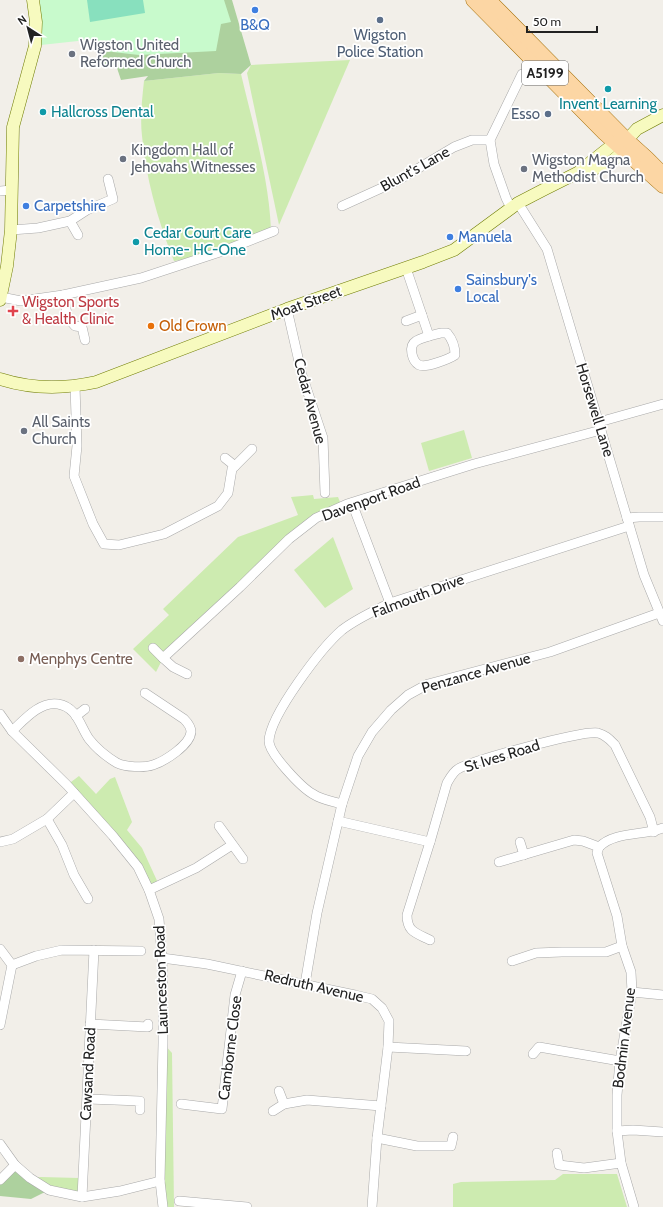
<svg xmlns="http://www.w3.org/2000/svg" width="663" height="1207" viewBox="0 0 663 1207" font-family="Cabin,sans-serif">
	<rect width="100%" height="100%" fill="#f2efe9"/>
	<g fill="#cdebb0">
		<path d="M 350,60 L 279,225 L 247,73 L 251,65 Z"/>
		<path d="M 219,73 L 241,74 C 253,125 269,178 271,230 L 188,259 L 174,261 C 158,221 146,179 142,136 C 140,119 142,99 144,81 Z"/>
		<path d="M 464,430 L 472,458 L 429,471 L 421,443 Z"/>
		<path d="M 313,495 L 314,499 L 338,497 L 342,507 L 316,518 L 163,658 L 156,672 L 133,649 L 169,615 L 163,609 L 238,537 L 298,515 L 291,497 Z"/>
		<path d="M 333,537 L 353,589 L 325,608 L 294,570 Z"/>
		<path d="M 79,776 L 96,794 L 110,779 L 115,777 L 132,822 L 127,830 L 142,848 L 159,885 L 149,890 L 138,867 L 67,785 Z"/>
		<path d="M 163,1043 L 172,1053 L 174,1207 L 163,1207 Z"/>
		<path d="M 563,1174 L 617,1174 L 627,1207 L 453,1207 L 453,1184 L 461,1182 L 555,1180 Z"/>
		<path d="M 41,1177 L 79,1178 L 82,1197 L 49,1190 L 30,1178 Z"/>
	</g>
	<g fill="#add19e">
		<path d="M 208,0 L 232,0 L 251,65 L 241,74 L 219,73 L 144,81 L 148,76 L 121,80 L 116,65 L 104,64 L 101,48 L 147,44 Z"/>
		<path d="M 15,1165 L 49,1190 L 31,1199 L 0,1196 L 0,1180 Z"/>
	</g>
	<path fill="#c8facc" d="M 40,0 L 224,0 L 231,22 L 221,24 L 216,51 L 139,55 L 104,51 L 101,45 L 95,40 L 87,40 L 41,45 Z"/>
	<path fill="#88e0be" d="M 87,0 L 143,0 L 145,13 L 90,22 Z"/>
	<g fill="none" stroke-linecap="round" stroke-linejoin="round">
		<g stroke="#a9a9a9" stroke-width="10">
			<g id="street">
				<path d="M 0,191 L 12,190"/>
				<path d="M 518,203 L 547,249 L 644,575 L 663,621"/>
				<path d="M 342,206 L 397,181 L 454,147 L 472,140 L 490,140"/>
				<path d="M 511,208 L 506,198 L 494,164 L 490,140 L 522,74"/>
				<path d="M 70,221 L 78,235"/>
				<path d="M 11,230 L 38,228 L 70,221 L 87,210 L 113,199 L 108,179"/>
				<path d="M 406,268 L 429,336"/>
				<path d="M 63,295 L 68,318 L 75,326 L 82,327 L 85,340"/>
				<path d="M 1,297 L 21,301 L 63,295 L 141,278 L 226,250 L 274,231"/>
				<path d="M 287,309 L 302,375 L 323,438 L 325,493"/>
				<path d="M 406,321 L 422,315"/>
				<path d="M 441,333 L 447,333 C 453,340 455,346 455,355 C 449,359 426,368 419,365 C 412,361 408,346 416,341 C 423,337 433,335 441,333 Z"/>
				<path d="M 75,386 L 77,446 L 74,476 L 93,524 L 104,544 L 119,545 L 164,534 L 218,506 L 228,493 L 232,469 L 252,449"/>
				<path d="M 599,422 L 663,404"/>
				<path d="M 225,458 L 235,466"/>
				<path d="M 352,503 L 390,603"/>
				<path d="M 627,518 L 639,517 L 663,517"/>
				<path d="M 153,648 L 163,658"/>
				<path d="M 187,674 L 173,667 L 163,658 L 240,587 L 289,539 L 316,518 L 347,504 L 474,464 L 601,430"/>
				<path d="M 0,714 L 12,731 L 67,785 L 113,836 L 138,867 L 149,890 L 159,919 L 162,958 L 163,995 L 163,1043 L 160,1181 L 163,1207"/>
				<path d="M 76,716 L 85,709"/>
				<path d="M 12,731 C 24,720 40,701 58,704 C 77,707 80,726 89,739 C 96,748 107,757 117,763 C 125,767 144,768 153,765 C 165,761 190,745 191,732 C 191,726 187,722 184,719 L 145,693"/>
				<path d="M 342,804 C 332,801 322,800 313,794 C 302,788 269,754 269,741 C 270,715 322,647 342,630 C 356,619 374,611 390,603 L 629,526"/>
				<path d="M 47,819 L 62,845 L 74,875 L 88,899"/>
				<path d="M 338,821 L 430,842"/>
				<path d="M 219,826 L 243,859"/>
				<path d="M 0,842 L 13,839 L 47,819 L 74,793"/>
				<path d="M 520,842 L 524,855"/>
				<path d="M 599,847 L 597,853 L 617,916 L 622,946 L 631,972 L 632,992 L 620,1061 L 617,1095 L 617,1131 L 621,1163 L 634,1207"/>
				<path d="M 499,862 L 574,840 L 583,841 L 599,847 C 615,831 643,836 663,828"/>
				<path d="M 149,890 L 196,868 L 232,845"/>
				<path d="M 430,940 C 416,933 407,932 407,915 L 430,842 L 447,783 C 450,778 453,772 458,769 C 474,760 583,730 598,733 C 606,735 610,740 615,745 L 650,817 L 654,832"/>
				<path d="M 0,949 L 12,965 L 0,1025"/>
				<path d="M 162,958 L 207,964 L 355,995 L 372,999 L 382,1008 L 389,1021 L 388,1047 L 377,1138 L 372,1207"/>
				<path d="M 512,961 L 536,953 L 562,952 L 606,952 L 622,946"/>
				<path d="M 12,965 L 36,956 L 62,950 L 141,951"/>
				<path d="M 305,984 L 317,913 L 342,804 L 358,756 L 372,732 L 391,710 L 408,695 L 428,684 L 550,652 L 659,613"/>
				<path d="M 632,992 L 663,995"/>
				<path d="M 90,1024 L 148,1027 L 148,1024"/>
				<path d="M 388,1047 L 466,1051"/>
				<path d="M 533,1054 L 539,1047 L 620,1061"/>
				<path d="M 279,1091 L 284,1104"/>
				<path d="M 88,1099 L 140,1101 L 140,1110"/>
				<path d="M 181,1104 L 222,1109 L 235,995 L 242,971"/>
				<path d="M 273,1111 L 284,1104 L 307,1100 L 381,1106"/>
				<path d="M 617,1131 L 633,1130 L 663,1132"/>
				<path d="M 377,1138 L 417,1146 L 451,1146 L 453,1137"/>
				<path d="M 0,1144 L 15,1165 L 30,1178 L 49,1190 L 82,1197 L 120,1191 L 160,1181"/>
				<path d="M 557,1153 L 559,1165 L 584,1168 L 621,1163"/>
				<path d="M 0,1180 L 15,1165"/>
				<path d="M 82,1197 L 94,950"/>
				<path d="M 179,1201 L 247,1207"/>
			</g>
		</g>
		<g stroke="#707d05" stroke-width="13">
			<g id="secondary">
				<path d="M 581,170 L 615,143 L 623,141"/>
				<path d="M 0,300 L 7,266 L 11,230 L 13,127 L 35,46 L 36,22 L 33,0"/>
				<path d="M 0,379 C 31,389 64,389 96,382 L 287,309 L 423,262 L 454,250 L 518,203 L 545,189 L 579,172 L 601,167 L 612,161 L 624,151 L 627,140 L 637,129 L 663,115"/>
			</g>
		</g>
		<g stroke="#a06b00" stroke-width="15">
			<g id="primary">
				<path d="M 473,0 L 604,133 L 663,186"/>
				<path d="M 489,0 L 627,140 L 647,158 L 663,174"/>
			</g>
		</g>
		<use href="#street" stroke="#fff" stroke-width="9"/>
		<use href="#secondary" stroke="#f7fabf" stroke-width="12"/>
		<use href="#primary" stroke="#fcd6a4" stroke-width="14"/>
	</g>
	<g fill="#3f7fe0" stroke="#fff" stroke-width="1.5">
		<circle cx="255" cy="10" r="4"/>
		<circle cx="26" cy="206" r="4"/>
		<circle cx="450" cy="237" r="4"/>
		<circle cx="458" cy="289" r="4"/>
	</g>
	<g fill="#5c6f8a" stroke="#fff" stroke-width="1.5">
		<circle cx="380" cy="20" r="4"/>
		<circle cx="548" cy="114" r="4"/>
	</g>
	<g fill="#6b7280" stroke="#fff" stroke-width="1.5">
		<circle cx="72" cy="54" r="4"/>
		<circle cx="123" cy="159" r="4"/>
		<circle cx="524" cy="169" r="4"/>
		<circle cx="24" cy="431" r="4"/>
	</g>
	<g fill="#0f9aa8" stroke="#fff" stroke-width="1.5">
		<circle cx="608" cy="89" r="4"/>
		<circle cx="43" cy="112" r="4"/>
		<circle cx="136" cy="242" r="4"/>
	</g>
	<path fill="#e0444e" stroke="#fff" stroke-width="1.5" d="M11 305h4v4h4v4h-4v4h-4v-4h-4v-4h4z"/>
	<circle fill="#e8710a" stroke="#fff" stroke-width="1.5" cx="151" cy="326" r="4"/>
	<circle fill="#8d6e63" stroke="#fff" stroke-width="1.5" cx="21" cy="659" r="4"/>
	<g text-anchor="middle" stroke-width="3.5" stroke-linejoin="round" paint-order="stroke">
		<rect fill="#fff" stroke="#646464" stroke-width="1" x="522" y="61" width="46" height="24" rx="3"/>
		<g font-size="14" font-weight="bold" fill="#222">
			<text x="545" y="78">A5199</text>
		</g>
		<g font-size="15" fill="#366cbe" stroke="#fff" text-anchor="start">
			<text x="255" y="30" text-anchor="middle">B&amp;Q</text>
			<text x="34" y="211">Carpetshire</text>
			<text x="458" y="242">Manuela</text>
			<text x="466" y="285">Sainsbury's<tspan x="466" dy="17">Local</tspan></text>
		</g>
		<g font-size="15" fill="#4e5e75" stroke="#fff">
			<text x="380" y="40">Wigston<tspan x="380" dy="17">Police Station</tspan></text>
			<text x="540" y="119" text-anchor="end">Esso</text>
		</g>
		<g font-size="15" fill="#5b616d" stroke="#fff" text-anchor="start">
			<text x="80" y="50">Wigston United<tspan x="80" dy="17">Reformed Church</tspan></text>
			<text x="131" y="155">Kingdom Hall of<tspan x="131" dy="17">Jehovahs Witnesses</tspan></text>
			<text x="532" y="165">Wigston Magna<tspan x="532" dy="17">Methodist Church</tspan></text>
			<text x="32" y="427">All Saints<tspan x="32" dy="17">Church</tspan></text>
		</g>
		<g font-size="15" fill="#0d838f" stroke="#fff" text-anchor="start">
			<text x="608" y="109" text-anchor="middle">Invent Learning</text>
			<text x="51" y="117">Hallcross Dental</text>
			<text x="144" y="238">Cedar Court Care<tspan x="144" dy="17">Home- HC-One</tspan></text>
		</g>
		<g font-size="15" fill="#222" stroke="#fff">
			<text transform="translate(415 169) rotate(-29)" y="5">Blunt's Lane</text>
			<text transform="translate(306 303) rotate(-20)" y="5">Moat Street</text>
			<text transform="translate(310 401) rotate(75)" y="5">Cedar Avenue</text>
			<text transform="translate(595 410) rotate(73)" y="5">Horsewell Lane</text>
			<text transform="translate(371 499) rotate(-20)" y="5">Davenport Road</text>
			<text transform="translate(418 596) rotate(-21)" y="5">Falmouth Drive</text>
			<text transform="translate(476 673) rotate(-16)" y="5">Penzance Avenue</text>
			<text transform="translate(502 756) rotate(-17)" y="5">St Ives Road</text>
			<text transform="translate(161 980) rotate(-92)" y="5">Launceston Road</text>
			<text transform="translate(314 986) rotate(13)" y="5">Redruth Avenue</text>
			<text transform="translate(624 1038) rotate(-83)" y="5">Bodmin Avenue</text>
			<text transform="translate(230 1048) rotate(-83)" y="5">Camborne Close</text>
			<text transform="translate(88 1074) rotate(-87)" y="5">Cawsand Road</text>
		</g>
		<g font-size="15" fill="#be3a42" stroke="#fff" text-anchor="start">
			<text x="22" y="307">Wigston Sports<tspan x="22" dy="17">&amp; Health Clinic</tspan></text>
		</g>
		<g font-size="15" fill="#c56008" stroke="#fff" text-anchor="start">
			<text x="159" y="331">Old Crown</text>
		</g>
		<g font-size="15" fill="#785e54" stroke="#fff" text-anchor="start">
			<text x="29" y="664">Menphys Centre</text>
		</g>
	</g>
	<g transform="translate(28 28) rotate(324)" stroke="#ffffff" stroke-width="3" paint-order="stroke">
	<path d="M0-3L7 15L0 10L-7 15Z" fill="#222222"/>
	<text y="-6" font-size="11" font-weight="bold" text-anchor="middle" fill="#222222">N</text>
	</g>
	<path d="M527 26v6h70v-6" fill="none" stroke="#222222" stroke-width="2"/>
	<text x="533" y="26" font-size="12" fill="#222222" stroke="#ffffff" stroke-width="3" paint-order="stroke">50 m</text>
</svg>
